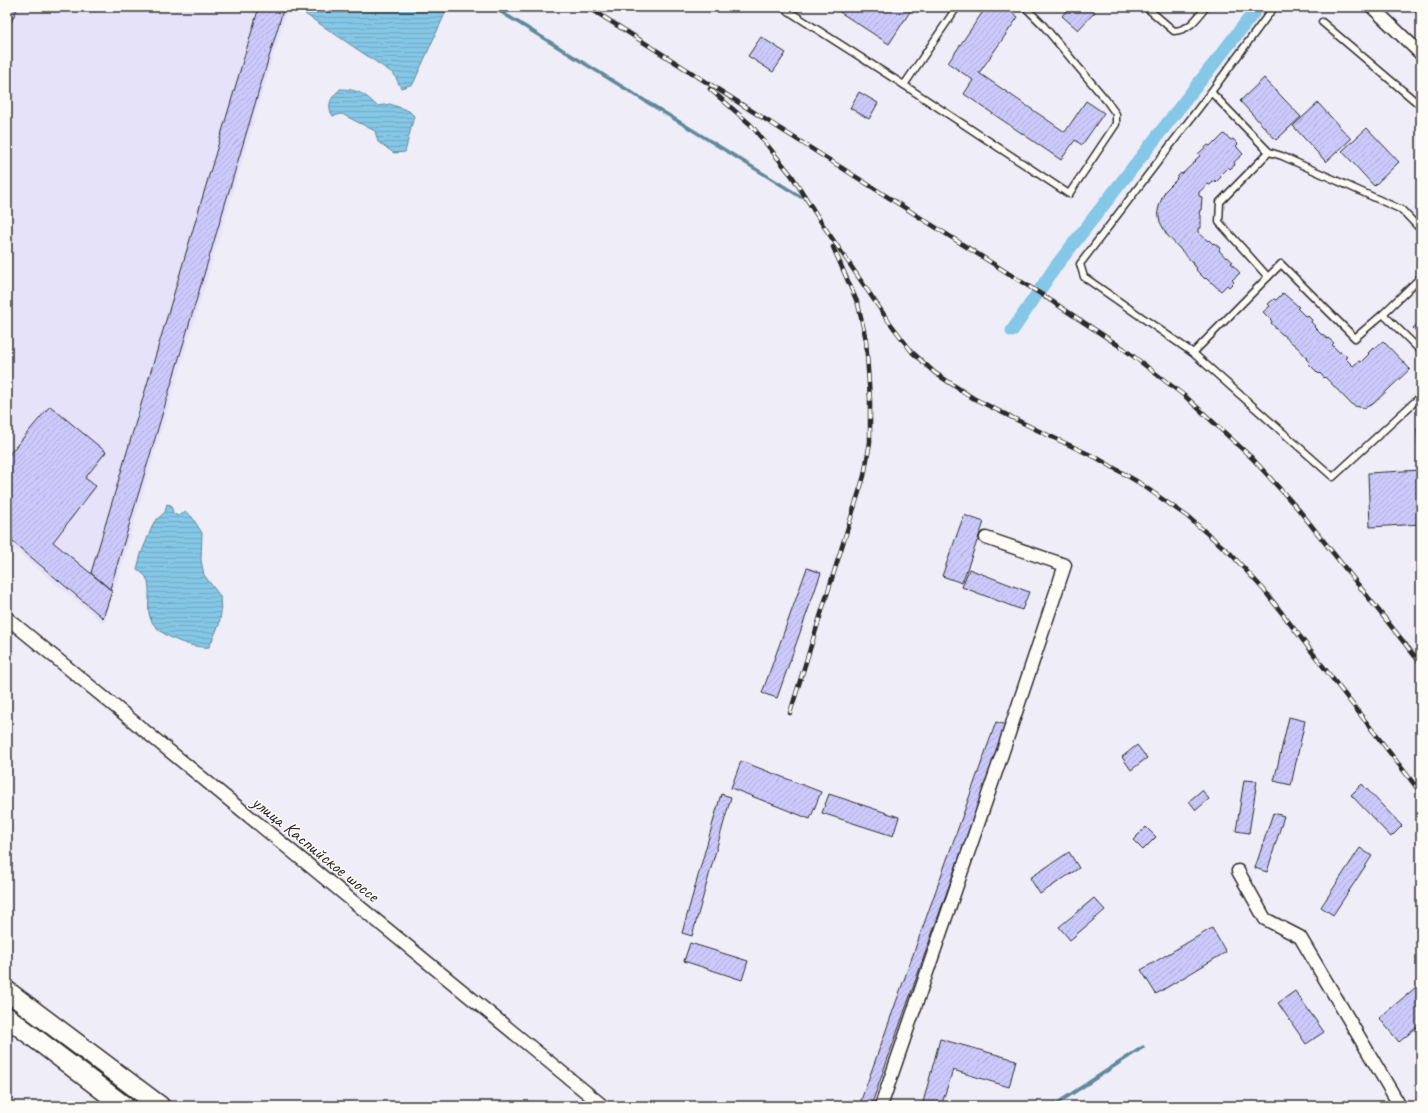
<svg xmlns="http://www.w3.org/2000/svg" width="1428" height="1113" viewBox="0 0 1428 1113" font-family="Caveat,sans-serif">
	<defs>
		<pattern id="water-rules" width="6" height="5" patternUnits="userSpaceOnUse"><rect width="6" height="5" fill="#85c7e6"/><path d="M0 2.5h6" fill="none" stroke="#73abc5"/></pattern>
		<pattern id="building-hatch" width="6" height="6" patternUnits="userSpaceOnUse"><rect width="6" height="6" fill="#cdc9fc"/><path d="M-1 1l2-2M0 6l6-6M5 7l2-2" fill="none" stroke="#b0add8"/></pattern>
	</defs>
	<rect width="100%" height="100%" fill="#efedf8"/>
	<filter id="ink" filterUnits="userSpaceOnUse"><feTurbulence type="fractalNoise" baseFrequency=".025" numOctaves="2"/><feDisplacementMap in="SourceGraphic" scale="8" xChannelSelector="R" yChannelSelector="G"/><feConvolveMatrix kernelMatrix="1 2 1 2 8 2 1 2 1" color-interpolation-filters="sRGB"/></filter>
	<g filter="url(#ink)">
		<path fill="#e5e2f9" d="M 7,7 L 288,7 L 104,624 L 7,543 Z"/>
		<g fill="url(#water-rules)" stroke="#61899b">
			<path d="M 307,7 L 448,7 L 413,84 L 401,88 L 394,74 L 305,14 Z"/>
			<path d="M 340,89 C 357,89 365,94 377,106 L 390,104 L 409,111 L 414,116 L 405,152 L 394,153 L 378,142 L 375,131 L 342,114 L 333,116 C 326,105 331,98 340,89 Z"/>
			<path d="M 167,504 L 171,505 L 173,513 L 178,516 L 186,512 L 192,517 L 202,533 L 201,560 L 204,575 L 220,596 L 221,613 L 219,625 L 209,647 C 193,649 158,636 151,620 C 145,607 153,590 146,577 C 144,574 139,571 137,569 L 141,554 L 154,522 L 165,512 Z"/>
		</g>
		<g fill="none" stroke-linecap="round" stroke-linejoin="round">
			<g stroke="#61899b" stroke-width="3.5">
				<path d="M 493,7 L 801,197"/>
				<path d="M 1053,1106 L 1143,1047"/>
			</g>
			<path stroke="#85c7e6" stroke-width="13" d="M 1012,331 L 1056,266 L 1258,7"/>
		</g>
		<g fill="url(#building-hatch)" stroke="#2b2b2b">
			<path d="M 7,7 L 18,7 L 7,31 Z"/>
			<path d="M 259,7 L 284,7 L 110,589 L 91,573 Z"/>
			<path d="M 832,7 L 913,7 L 889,44 Z"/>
			<path d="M 986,7 L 1004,7 L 1018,17 L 979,73 L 1065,132 L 1086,101 L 1104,113 L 1082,145 L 1075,140 L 1061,160 L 964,94 L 973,80 L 948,63 Z"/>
			<path d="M 1069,7 L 1089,7 L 1095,12 L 1078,30 L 1062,16 Z"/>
			<path d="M 1411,7 L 1421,7 L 1421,18 Z"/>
			<path d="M 761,37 L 786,53 L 773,72 L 748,56 Z"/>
			<path d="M 1264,78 L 1301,117 L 1276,140 L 1240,101 Z"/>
			<path d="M 859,92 L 878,103 L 869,119 L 850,108 Z"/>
			<path d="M 1318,103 L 1351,139 L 1326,162 L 1293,126 Z"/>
			<path d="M 1367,128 L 1399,162 L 1374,186 L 1342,151 Z"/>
			<path d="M 1224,134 L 1231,140 L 1233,139 L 1238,144 L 1236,146 L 1243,154 L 1234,162 L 1235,165 L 1230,169 L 1228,167 L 1220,175 L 1221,177 L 1216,182 L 1215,180 L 1210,185 L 1208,184 L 1199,192 L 1199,196 L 1202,197 L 1201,210 L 1200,210 L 1199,214 L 1201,215 L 1201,228 L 1198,228 L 1198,232 L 1208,241 L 1209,240 L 1213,244 L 1214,243 L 1220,248 L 1219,250 L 1226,258 L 1227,257 L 1233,262 L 1231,263 L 1240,273 L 1232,280 L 1234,282 L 1229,287 L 1227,285 L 1221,291 L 1211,282 L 1211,283 L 1206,278 L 1205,279 L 1196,270 L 1197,268 L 1192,264 L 1193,263 L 1167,235 L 1160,222 L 1158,210 L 1160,203 L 1165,191 L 1177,179 L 1176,178 L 1181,173 L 1182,174 L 1196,161 L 1195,160 L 1200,156 L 1198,154 L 1208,145 L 1210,146 L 1214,142 L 1215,143 Z"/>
			<path d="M 1283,293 L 1299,307 L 1297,308 L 1305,316 L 1307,315 L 1312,320 L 1311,322 L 1315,326 L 1314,327 L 1322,335 L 1323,334 L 1327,339 L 1328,338 L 1334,343 L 1332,345 L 1340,353 L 1341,351 L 1347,357 L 1345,358 L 1353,366 L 1359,361 L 1361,362 L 1369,354 L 1368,353 L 1373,348 L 1374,349 L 1383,341 L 1410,369 L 1373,404 L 1364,408 L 1355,406 L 1351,404 L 1325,377 L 1324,378 L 1320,373 L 1319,374 L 1309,364 L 1310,363 L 1306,359 L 1307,358 L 1299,349 L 1275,328 L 1275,327 L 1271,323 L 1272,321 L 1263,312 L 1270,306 L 1268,304 L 1274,299 L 1276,300 Z"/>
			<path d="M 1421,321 L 1421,336 L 1413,328 Z"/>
			<path d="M 50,406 L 106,452 L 85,478 L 96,486 L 53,542 L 112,591 L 103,618 L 7,537 L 7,457 Z"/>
			<path d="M 1417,428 L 1421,428 L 1421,524 L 1370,527 L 1368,473 L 1420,470 Z"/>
			<path d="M 964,515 L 984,522 L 962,583 L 942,576 Z"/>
			<path d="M 807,568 L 821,573 L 777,698 L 762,693 Z"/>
			<path d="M 969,569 L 1029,592 L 1022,610 L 962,587 Z"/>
			<path d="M 1289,717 L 1305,721 L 1291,785 L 1274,781 Z"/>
			<path d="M 996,722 L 1006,725 L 871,1106 L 859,1106 Z"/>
			<path d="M 1137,745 L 1147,758 L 1131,770 L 1122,757 Z"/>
			<path d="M 741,761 L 821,792 L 810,819 L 731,788 Z"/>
			<path d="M 1244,780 L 1257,781 L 1249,833 L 1236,831 Z"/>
			<path d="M 1362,784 L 1402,826 L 1391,837 L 1351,795 Z"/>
			<path d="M 1202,790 L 1209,799 L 1196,810 L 1189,801 Z"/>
			<path d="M 721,794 L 731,797 L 692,936 L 682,933 Z"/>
			<path d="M 829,794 L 899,817 L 893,836 L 822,813 Z"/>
			<path d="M 1273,813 L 1284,816 L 1267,872 L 1255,868 Z"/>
			<path d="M 1146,827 L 1156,837 L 1143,850 L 1133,840 Z"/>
			<path d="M 1360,848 L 1372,856 L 1333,915 L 1321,907 Z"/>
			<path d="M 1069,852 L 1079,868 L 1040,894 L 1030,878 Z"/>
			<path d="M 1094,898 L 1105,910 L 1070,940 L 1059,927 Z"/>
			<path d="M 1212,928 L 1226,952 L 1156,994 L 1141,970 Z"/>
			<path d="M 690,943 L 748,961 L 742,980 L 684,961 Z"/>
			<path d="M 1421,983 L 1421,1024 L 1399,1042 L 1379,1018 Z"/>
			<path d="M 1295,991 L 1324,1032 L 1306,1044 L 1278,1003 Z"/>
			<path d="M 940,1039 L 1016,1060 L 1009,1087 L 953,1070 L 941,1106 L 922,1106 Z"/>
		</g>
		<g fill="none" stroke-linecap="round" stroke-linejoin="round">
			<g stroke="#2b2b2b" stroke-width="9">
				<g id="service">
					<path d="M 782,7 L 904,85 L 1069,194 L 1116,124 L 1116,114 L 1106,100 L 1042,24 L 1025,7"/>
					<path d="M 1146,7 L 1174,31 C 1190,30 1197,18 1206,7"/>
					<path d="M 1274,7 L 1211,92 L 1269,152 L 1282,156 L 1402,210 L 1421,230"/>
					<path d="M 1322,22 L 1421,106"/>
					<path d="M 904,85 L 957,7"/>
					<path d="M 1211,92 L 1080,264 L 1084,277 L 1193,353 L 1268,277"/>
					<path d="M 1269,152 L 1220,202 L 1219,222 L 1268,277 L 1281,264 L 1355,338 L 1383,314 L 1421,277"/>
					<path d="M 1383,314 L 1421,351"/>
					<path d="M 1193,353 L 1333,477 L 1421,396"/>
				</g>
			</g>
			<g stroke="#2b2b2b" stroke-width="15">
				<g id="minor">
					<path d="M 1372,7 L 1421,54"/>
					<path d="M 7,618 L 603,1106"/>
					<path d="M 1238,871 L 1265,919 L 1300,937 L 1400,1106"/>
					<path d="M 881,1106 L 999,763 L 1065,565 L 986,538"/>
				</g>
			</g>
			<g stroke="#2b2b2b" stroke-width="22">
				<g id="primary">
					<path d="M 7,991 L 160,1106"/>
					<path d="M 7,1017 L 124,1106"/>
				</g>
			</g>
			<use href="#service" stroke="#fdfcf7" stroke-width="6"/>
			<use href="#minor" stroke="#fdfcf7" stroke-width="12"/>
			<use href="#primary" stroke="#fdfcf7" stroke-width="19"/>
			<g stroke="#2b2b2b" stroke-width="4.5">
				<g id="rail">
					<path d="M 588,7 L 1044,296 L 1124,349 L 1186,397 L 1252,458 L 1299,510 L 1421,664"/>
					<path d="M 710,89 L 751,125 L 792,176 L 823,225 L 887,319 L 912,352 L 935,373 L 973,398 L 1037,430 L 1097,458 L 1138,482 L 1188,517 L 1231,554 L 1264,590 L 1421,793"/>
					<path d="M 790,713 L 864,476 L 870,442 L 870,399 L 866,340 L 858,304 L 833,247"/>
				</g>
			</g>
			<use href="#rail" stroke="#fdfcf7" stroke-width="3" stroke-dasharray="9" stroke-linecap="butt"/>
		</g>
	</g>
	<g text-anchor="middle" stroke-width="3" stroke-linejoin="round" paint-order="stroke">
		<g font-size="19" fill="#2b2b2b" stroke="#fdfcf7">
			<text transform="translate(316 848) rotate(39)" y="7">улица Каспийское шоссе</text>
		</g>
	</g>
	<rect width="1428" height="1113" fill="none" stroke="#fdfcf7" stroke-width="24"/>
	<rect x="12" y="12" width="1404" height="1089" fill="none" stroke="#2b2b2b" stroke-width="1.5" filter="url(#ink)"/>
</svg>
